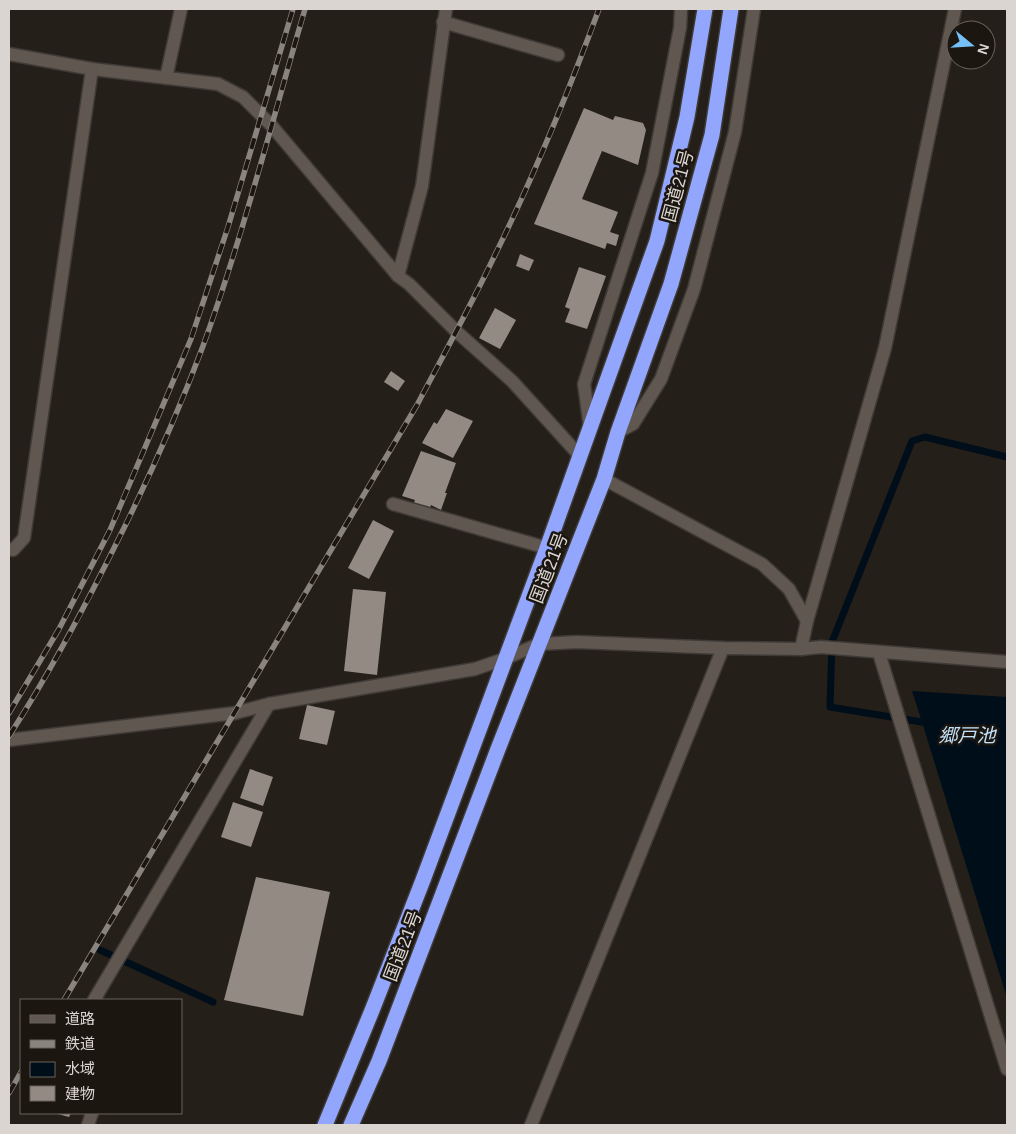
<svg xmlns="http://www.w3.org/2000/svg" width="1016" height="1134" viewBox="0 0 1016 1134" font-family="Arial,'Noto Sans JP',sans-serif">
	<rect width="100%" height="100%" fill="#251f19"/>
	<path fill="#000e1a" d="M 912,691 L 1007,697 L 1007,998 L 922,722 Z"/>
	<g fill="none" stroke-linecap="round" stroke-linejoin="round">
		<g stroke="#000e1a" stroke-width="7">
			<path d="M 922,722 L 830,707 L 832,642 L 912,441 L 925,437 L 1007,457"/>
			<path d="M 100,950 L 213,1002"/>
		</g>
	</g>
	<g fill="#938a83">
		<path d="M 584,108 L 613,120 L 615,116 L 643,123 L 646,130 L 638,165 L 602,151 L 582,199 L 618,212 L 610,232 L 619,235 L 616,246 L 607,243 L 605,249 L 534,224 Z"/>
		<path d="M 520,254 L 534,260 L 529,271 L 516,266 Z"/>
		<path d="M 579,267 L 606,276 L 587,329 L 565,322 L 570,309 L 565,307 Z"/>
		<path d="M 495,308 L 516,320 L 500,349 L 479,338 Z"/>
		<path d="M 391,371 L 405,381 L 398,391 L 384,382 Z"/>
		<path d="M 446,409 L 473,421 L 453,458 L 422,443 L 434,422 L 437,424 Z"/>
		<path d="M 421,451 L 456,463 L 445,493 L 447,493 L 441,510 L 431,505 L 429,511 L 413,505 L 415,500 L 402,496 Z"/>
		<path d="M 373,520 L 394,531 L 369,579 L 348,568 Z"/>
		<path d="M 353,589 L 386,592 L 377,675 L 344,671 Z"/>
		<path d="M 307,705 L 335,711 L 327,745 L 299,739 Z"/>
		<path d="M 250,769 L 273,777 L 263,806 L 240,798 Z"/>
		<path d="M 233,802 L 263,812 L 251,847 L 221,837 Z"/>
		<path d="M 256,877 L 330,892 L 303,1016 L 224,1000 Z"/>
		<path d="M 54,1113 L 71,1113 L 69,1117 Z"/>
	</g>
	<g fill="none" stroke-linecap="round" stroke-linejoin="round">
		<g stroke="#3f3a36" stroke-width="15">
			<g id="minor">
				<path d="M 443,22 L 558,55"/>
				<path d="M 9,54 L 92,69 L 218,84 L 243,97 L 271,125 L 398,276 L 409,284 L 457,332 L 512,381 L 580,456"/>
				<path d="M 166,78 L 181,9"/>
				<path d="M 398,276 L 422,186 L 446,9"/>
				<path d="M 590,428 L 584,384 L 652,173 L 680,28 L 681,9"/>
				<path d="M 618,432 L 633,424 L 661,379 L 694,289 L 735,132 L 754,9"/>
				<path d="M 604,479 L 762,564 L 789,589 L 807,621"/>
				<path d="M 393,504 L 547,548"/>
				<path d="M 9,549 L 13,550 L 24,538 L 92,69"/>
				<path d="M 801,649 L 807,621 L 885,348 L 955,9"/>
				<path d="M 879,653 L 1007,1069"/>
				<path d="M 9,740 L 235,713 L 269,704 L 475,669 L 504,659 L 539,644 L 577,642 L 723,648 L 801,649 L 821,647 L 1007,662"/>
				<path d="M 94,1000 L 269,704"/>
				<path d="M 88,1125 L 92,1113"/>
				<path d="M 531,1125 L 723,648"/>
			</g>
		</g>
		<g stroke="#3f3a36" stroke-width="18">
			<g id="highway">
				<path d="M 325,1125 L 373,1008 L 423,880 L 547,548 L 657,241 L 687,117 L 705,9"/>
				<path d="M 351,1125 L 379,1061 L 498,749 L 604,479 L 618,432 L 671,284 L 712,135 L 731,9"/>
			</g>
		</g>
		<use href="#minor" stroke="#5f5750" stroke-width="12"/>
		<use href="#highway" stroke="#92a6fd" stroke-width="15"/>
		<g stroke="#8a847f" stroke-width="5.5">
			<g id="rail">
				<path d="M 9,713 L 59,629 L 110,530 L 191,339 L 228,227 L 293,9"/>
				<path d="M 9,736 C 52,670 89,599 124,528 C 153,469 180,408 203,346 C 243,236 272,121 305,9"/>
				<path d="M 64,1000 L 417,405 C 443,356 470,307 494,257 C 534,176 568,93 599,9"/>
				<path d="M 9,1093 L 21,1072"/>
			</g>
		</g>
		<use href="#rail" stroke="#1c1610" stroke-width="4" stroke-dasharray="11" stroke-linecap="butt"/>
	</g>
	<g text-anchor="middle" stroke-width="5" stroke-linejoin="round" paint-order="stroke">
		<g font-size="18" fill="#dad5d1" stroke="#1c1610">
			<text transform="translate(678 186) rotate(-75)" y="6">国道21号</text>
			<text transform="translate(549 568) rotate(-69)" y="6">国道21号</text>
			<text transform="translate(403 946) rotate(-69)" y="6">国道21号</text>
		</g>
		<g font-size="19" font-style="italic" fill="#c1e2fa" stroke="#1c1610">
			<text x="967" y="742">郷戸池</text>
		</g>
	</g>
	<rect width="1016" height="1134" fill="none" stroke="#dad5d1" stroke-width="20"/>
	<rect x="20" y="999" width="162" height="115" fill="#1c1610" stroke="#68625d"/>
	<rect x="30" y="1015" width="25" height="8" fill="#5f5750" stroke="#68625d"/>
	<text x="65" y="1024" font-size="15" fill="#dad5d1">道路</text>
	<rect x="30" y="1040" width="25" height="8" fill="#8a847f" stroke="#68625d"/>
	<text x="65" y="1049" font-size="15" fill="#dad5d1">鉄道</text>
	<rect x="30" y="1062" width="25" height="15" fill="#000e1a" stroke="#68625d"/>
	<text x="65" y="1074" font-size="15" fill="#dad5d1">水域</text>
	<rect x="30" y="1086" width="25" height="15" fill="#938a83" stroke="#68625d"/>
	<text x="65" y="1099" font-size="15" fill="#dad5d1">建物</text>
	<g transform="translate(971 45) rotate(108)"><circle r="24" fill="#1c1610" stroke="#68625d"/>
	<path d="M0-4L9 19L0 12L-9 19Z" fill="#75c0f6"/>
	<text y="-8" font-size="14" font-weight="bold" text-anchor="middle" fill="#dad5d1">N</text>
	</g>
</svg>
